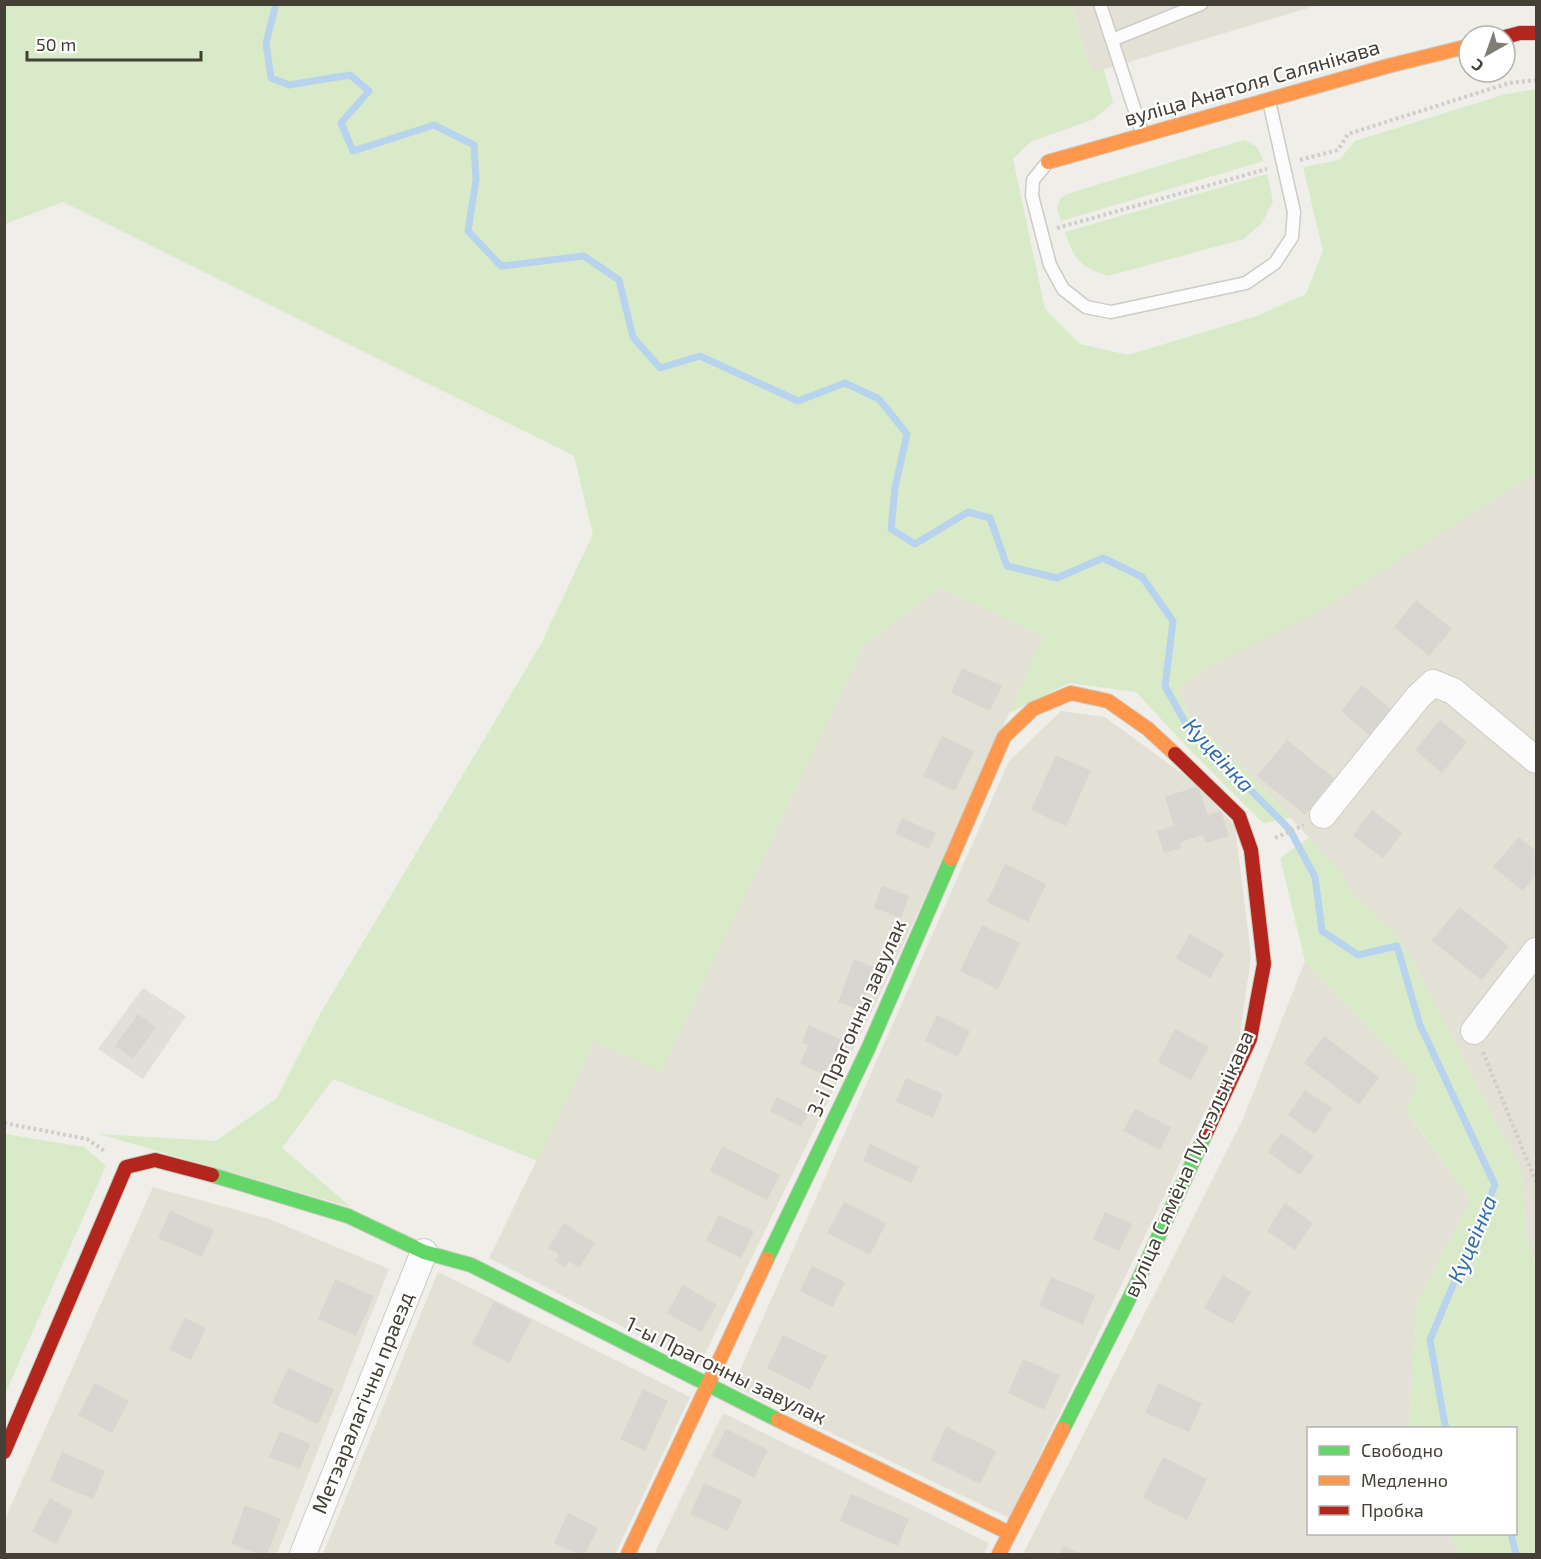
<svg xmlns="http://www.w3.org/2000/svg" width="1541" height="1559" viewBox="0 0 1541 1559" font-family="'Exo 2',sans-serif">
	<rect width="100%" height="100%" fill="#efeee8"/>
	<g fill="#e3e0d5">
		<path d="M 1071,4 L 1318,5 L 1092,73 Z"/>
		<path d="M 1536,475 L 1536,1267 L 1526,1234 L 1522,1172 L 1403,942 L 1352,894 L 1338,869 L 1243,767 L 1190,717 L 1178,689 L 1206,669 L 1430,540 L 1527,479 Z"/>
		<path d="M 941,588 L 1044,637 L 887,980 L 699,1366 L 489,1258 L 595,1041 L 661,1072 L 864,646 Z"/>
		<path d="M 1061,711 L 1105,717 L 1196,784 L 1235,826 L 1251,956 L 1239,1041 L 1009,1518 L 733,1386 L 1009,761 Z"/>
		<path d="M 1305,961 L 1419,1080 L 1406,1112 L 1471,1200 L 1417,1303 L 1410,1428 L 1308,1428 L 1308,1534 L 1449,1534 L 1460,1554 L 1029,1554 L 1024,1552 L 1243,1119 Z"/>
		<path d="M 153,1187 L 269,1219 L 389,1269 L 277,1554 L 5,1554 L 5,1519 Z"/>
		<path d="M 438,1272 L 690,1397 L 615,1554 L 323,1554 Z"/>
		<path d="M 723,1413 L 989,1543 L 984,1554 L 654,1554 Z"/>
	</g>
	<path fill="#e2dfd9" d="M 143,988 L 186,1016 L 143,1079 L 98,1049 Z"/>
	<g fill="#d9eac8">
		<path d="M 5,5 L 1071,5 L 1092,73 L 1104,69 L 1113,103 L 1094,119 L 1030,142 L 1013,159 L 1045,309 L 1080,344 L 1128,355 L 1257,316 L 1306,294 L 1323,251 L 1303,167 L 1339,160 L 1355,141 L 1506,94 L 1536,89 L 1536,475 L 1527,479 L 1314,615 L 1206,669 L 1178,689 L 1190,718 L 1243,767 L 1291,818 L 1263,823 L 1187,747 L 1136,692 L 1069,683 L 1009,713 L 1044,637 L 941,588 L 864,646 L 661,1073 L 595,1041 L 538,1161 L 333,1079 L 282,1148 L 351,1207 L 99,1134 L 216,1141 L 277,1098 L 320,1014 L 541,644 L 593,534 L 574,456 L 63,202 L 5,224 Z"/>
		<path d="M 1244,140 L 1257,147 L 1264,161 L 1061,221 L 1057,209 L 1060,199 L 1067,194 Z"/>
		<path d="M 1267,174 L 1273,201 L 1262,223 L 1244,239 L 1108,276 C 1079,266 1074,260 1065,232 Z"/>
		<path d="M 1309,838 L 1338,869 L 1352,894 L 1403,942 L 1522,1172 L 1526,1234 L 1536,1267 L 1536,1554 L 1460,1554 L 1449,1534 L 1516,1534 L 1516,1428 L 1410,1428 L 1417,1303 L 1471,1200 L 1406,1111 L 1419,1080 L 1305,961 L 1280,858 Z"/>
		<path d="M 5,1134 L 84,1147 L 106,1166 L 5,1394 Z"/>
	</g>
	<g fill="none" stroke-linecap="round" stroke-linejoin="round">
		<g stroke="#b8d3ed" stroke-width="7">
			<path d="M 276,4 L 266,43 L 271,78 L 289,85 L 350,75 L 369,91 L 341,123 L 353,151 L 434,125 L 474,145 L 476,180 L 468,231 L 501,266 L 584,256 L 619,280 L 633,337 L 660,368 L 700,356 L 798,401 L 845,383 L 879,399 L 907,434 L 895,488 L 891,529 L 915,544 L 968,512 L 990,518 L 1007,566 L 1057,578 L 1103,558 L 1142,577 L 1173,621 L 1165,686 L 1186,724 L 1290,830 L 1315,877 L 1322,931 L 1358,955 L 1397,946 L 1420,1025 L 1495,1185 L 1430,1340 L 1445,1425 L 1447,1428"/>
			<path d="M 1511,1534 L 1516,1554"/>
		</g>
	</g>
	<g fill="#d8d6d0">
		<path d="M 1416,600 L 1452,629 L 1429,656 L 1394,627 Z"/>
		<path d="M 962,668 L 1002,686 L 990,711 L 951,693 Z"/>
		<path d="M 1362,685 L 1394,712 L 1373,738 L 1341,711 Z"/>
		<path d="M 1440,720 L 1467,742 L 1442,773 L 1415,750 Z"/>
		<path d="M 942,736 L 974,751 L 955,791 L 923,776 Z"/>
		<path d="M 1287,740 L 1334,778 L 1305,815 L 1257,776 Z"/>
		<path d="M 1056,755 L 1091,771 L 1066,826 L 1031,810 Z"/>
		<path d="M 1198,786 L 1208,815 L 1221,811 L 1229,836 L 1206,843 L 1203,835 L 1180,842 L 1181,848 L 1164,853 L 1157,831 L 1174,826 L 1165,797 Z"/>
		<path d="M 1372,810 L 1402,833 L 1383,858 L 1353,836 Z"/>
		<path d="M 902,818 L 936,833 L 929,849 L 895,834 Z"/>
		<path d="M 1519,837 L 1536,851 L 1536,875 L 1523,891 L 1493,867 Z"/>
		<path d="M 1005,864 L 1046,884 L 1028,922 L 987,902 Z"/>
		<path d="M 882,886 L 909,896 L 901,918 L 874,908 Z"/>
		<path d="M 1459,907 L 1509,946 L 1482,980 L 1432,941 Z"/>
		<path d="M 982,925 L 1020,943 L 998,989 L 960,971 Z"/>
		<path d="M 1190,934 L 1224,954 L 1210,978 L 1176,958 Z"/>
		<path d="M 854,959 L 876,968 L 860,1010 L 838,1002 Z"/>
		<path d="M 138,1014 L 156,1027 L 133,1059 L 115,1046 Z"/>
		<path d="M 937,1015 L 970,1031 L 958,1057 L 925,1041 Z"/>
		<path d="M 809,1025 L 846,1042 L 835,1067 L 829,1064 L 824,1075 L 800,1064 L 808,1045 L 802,1042 Z"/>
		<path d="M 1175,1029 L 1209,1047 L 1191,1080 L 1158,1062 Z"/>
		<path d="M 1324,1036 L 1379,1077 L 1359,1105 L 1304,1063 Z"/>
		<path d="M 906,1078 L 943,1094 L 933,1118 L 896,1102 Z"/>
		<path d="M 1305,1090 L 1332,1108 L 1315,1134 L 1288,1115 Z"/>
		<path d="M 777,1097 L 808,1113 L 801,1127 L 770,1111 Z"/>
		<path d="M 1135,1109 L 1171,1127 L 1160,1150 L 1123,1131 Z"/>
		<path d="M 1281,1133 L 1314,1156 L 1300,1175 L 1268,1152 Z"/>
		<path d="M 870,1144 L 919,1167 L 911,1183 L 863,1161 Z"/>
		<path d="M 722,1146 L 780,1175 L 767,1200 L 710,1171 Z"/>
		<path d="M 844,1202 L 886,1223 L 870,1255 L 827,1233 Z"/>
		<path d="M 1285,1203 L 1313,1223 L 1295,1250 L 1267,1231 Z"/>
		<path d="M 170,1211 L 214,1230 L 202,1257 L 158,1238 Z"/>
		<path d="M 1105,1212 L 1132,1224 L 1119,1251 L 1093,1239 Z"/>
		<path d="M 719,1215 L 754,1231 L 741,1258 L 706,1241 Z"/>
		<path d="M 564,1223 L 595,1243 L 579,1268 L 569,1261 L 565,1267 L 555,1261 L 559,1254 L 548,1248 Z"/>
		<path d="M 812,1266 L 845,1282 L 833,1307 L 800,1291 Z"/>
		<path d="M 1223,1275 L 1251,1292 L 1233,1324 L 1204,1308 Z"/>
		<path d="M 1051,1277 L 1095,1295 L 1083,1325 L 1039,1306 Z"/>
		<path d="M 335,1279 L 374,1296 L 356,1336 L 318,1319 Z"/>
		<path d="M 683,1285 L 717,1305 L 701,1332 L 667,1313 Z"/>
		<path d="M 494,1301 L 531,1320 L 509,1363 L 472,1344 Z"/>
		<path d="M 185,1318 L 206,1328 L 191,1360 L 169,1350 Z"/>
		<path d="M 783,1335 L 827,1356 L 810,1390 L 767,1368 Z"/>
		<path d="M 1023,1359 L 1060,1375 L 1044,1410 L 1008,1393 Z"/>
		<path d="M 288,1368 L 334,1389 L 318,1424 L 272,1403 Z"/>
		<path d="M 95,1383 L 129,1401 L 112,1433 L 78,1415 Z"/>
		<path d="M 1158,1383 L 1202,1403 L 1189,1432 L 1145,1413 Z"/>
		<path d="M 643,1389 L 668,1401 L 645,1451 L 620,1439 Z"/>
		<path d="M 946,1427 L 996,1451 L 980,1484 L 931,1460 Z"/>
		<path d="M 726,1429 L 768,1450 L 754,1478 L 712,1456 Z"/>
		<path d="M 280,1431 L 310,1444 L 300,1469 L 269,1457 Z"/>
		<path d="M 62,1452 L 105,1471 L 93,1499 L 50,1481 Z"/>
		<path d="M 1163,1457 L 1207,1479 L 1187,1520 L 1143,1498 Z"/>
		<path d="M 704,1483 L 742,1500 L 728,1531 L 690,1514 Z"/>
		<path d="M 851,1494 L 909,1519 L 898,1546 L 840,1521 Z"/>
		<path d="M 50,1498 L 73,1511 L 56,1544 L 32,1531 Z"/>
		<path d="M 245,1505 L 281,1519 L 267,1554 L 259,1554 L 231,1544 Z"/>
		<path d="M 568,1513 L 598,1528 L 585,1554 L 578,1554 L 554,1543 Z"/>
		<path d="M 1064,1546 L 1081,1554 L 1059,1554 Z"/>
	</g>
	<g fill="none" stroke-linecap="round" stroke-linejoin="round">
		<g stroke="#cdcbc6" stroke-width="15">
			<g id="lane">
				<path d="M 1100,4 L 1143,135"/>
				<path d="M 1112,40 L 1201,4"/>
				<path d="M 1047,163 L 1033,180 L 1032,196 L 1050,265 L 1063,289 L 1086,307 L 1111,312 L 1246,283 L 1275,263 L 1292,237 L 1294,212 L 1269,101"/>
			</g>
		</g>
		<g stroke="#cdcbc6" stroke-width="28">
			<g id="street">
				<path d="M 1323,815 L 1418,697 L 1433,683 L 1453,691 L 1536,760"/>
				<path d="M 1474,1031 L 1536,951"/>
				<path d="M 303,1554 L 424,1252"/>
			</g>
		</g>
		<g stroke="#cecbbf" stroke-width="16">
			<g id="fast">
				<path d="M 212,1175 L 348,1216 L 424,1252 L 471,1265 L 778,1420"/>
				<path d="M 767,1259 L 868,1049 L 951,859"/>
				<path d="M 1063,1429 L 1136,1285 L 1206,1133"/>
			</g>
		</g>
		<g stroke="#cecbbf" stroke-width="16">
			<g id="slow">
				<path d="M 1048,162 L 1388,66 L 1469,46"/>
				<path d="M 951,859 L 1004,737 L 1033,709 L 1071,693 L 1108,701 L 1148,729 L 1175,754"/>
				<path d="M 778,1420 L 1009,1533"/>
				<path d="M 628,1554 L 767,1259"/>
				<path d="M 999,1554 L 1063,1429"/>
			</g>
		</g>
		<g stroke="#cecbbf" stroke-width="16">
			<g id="jam">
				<path d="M 1505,37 L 1520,33 L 1536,33"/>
				<path d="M 1175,754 L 1239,816 L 1251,850 L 1264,964 L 1250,1039 L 1206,1133"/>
				<path d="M 4,1452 L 126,1167 L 155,1160 L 212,1175"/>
			</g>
		</g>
		<g stroke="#d0ceca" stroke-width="4" stroke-dasharray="3 3" stroke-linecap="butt">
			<path d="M 1300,160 L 1338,150 L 1348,134 L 1509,83 L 1536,80"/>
			<path d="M 1057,228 L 1267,169"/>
			<path d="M 1275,838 L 1304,825"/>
			<path d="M 1483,1052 L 1536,1182"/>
			<path d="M 4,1123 L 87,1139 L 106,1152"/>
		</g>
		<use href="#lane" stroke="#fdfcfc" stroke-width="12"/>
		<use href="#street" stroke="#fdfcfc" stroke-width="26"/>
		<use href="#fast" stroke="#63d668" stroke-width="14"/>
		<use href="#slow" stroke="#ff974d" stroke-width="14"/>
		<use href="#jam" stroke="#b3261e" stroke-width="14"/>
	</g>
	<g text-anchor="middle" stroke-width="4.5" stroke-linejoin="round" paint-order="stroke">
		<g font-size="21" fill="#444035" stroke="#fff">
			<text transform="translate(1252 83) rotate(-16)" y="7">вуліца Анатоля Салянікава</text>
			<text transform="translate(857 1018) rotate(-66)" y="7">3-і Прагонны завулак</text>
			<text transform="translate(1189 1164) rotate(-66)" y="7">вуліца Сямёна Пустэльнікава</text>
			<text transform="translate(726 1371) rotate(26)" y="7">1-ы Прагонны завулак</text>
			<text transform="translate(363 1403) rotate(-68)" y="7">Метэаралагічны праезд</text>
		</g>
		<g font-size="22" font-style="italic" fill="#306dae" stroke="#fff">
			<text transform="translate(1219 755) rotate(47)" y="8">Куцеінка</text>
			<text transform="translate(1472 1239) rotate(-67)" y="8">Куцеінка</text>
		</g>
	</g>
	<rect width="1541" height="1559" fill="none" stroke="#444035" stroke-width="12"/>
	<rect x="1307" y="1427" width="210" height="108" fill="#ffffff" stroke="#b4b3ae" stroke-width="1.5"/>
	<rect x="1319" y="1446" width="30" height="9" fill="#63d668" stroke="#b4b3ae" stroke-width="1.5"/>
	<text x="1361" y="1457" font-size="18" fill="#444035">Свободно</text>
	<rect x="1319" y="1476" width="30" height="9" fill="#ff974d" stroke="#b4b3ae" stroke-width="1.5"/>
	<text x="1361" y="1487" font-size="18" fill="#444035">Медленно</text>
	<rect x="1319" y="1506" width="30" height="9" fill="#b3261e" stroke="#b4b3ae" stroke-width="1.5"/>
	<text x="1361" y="1517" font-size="18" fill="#444035">Пробка</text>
	<g transform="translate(1487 54) rotate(220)"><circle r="28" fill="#ffffff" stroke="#b4b3ae" stroke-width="1.5"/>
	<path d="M0-4.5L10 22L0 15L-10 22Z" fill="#807d74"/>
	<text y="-9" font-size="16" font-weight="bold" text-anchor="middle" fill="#444035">С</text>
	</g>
	<path d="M27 51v9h174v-9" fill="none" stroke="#444035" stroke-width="3"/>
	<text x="36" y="51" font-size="18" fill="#444035" stroke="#ffffff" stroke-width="4.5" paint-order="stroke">50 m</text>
</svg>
